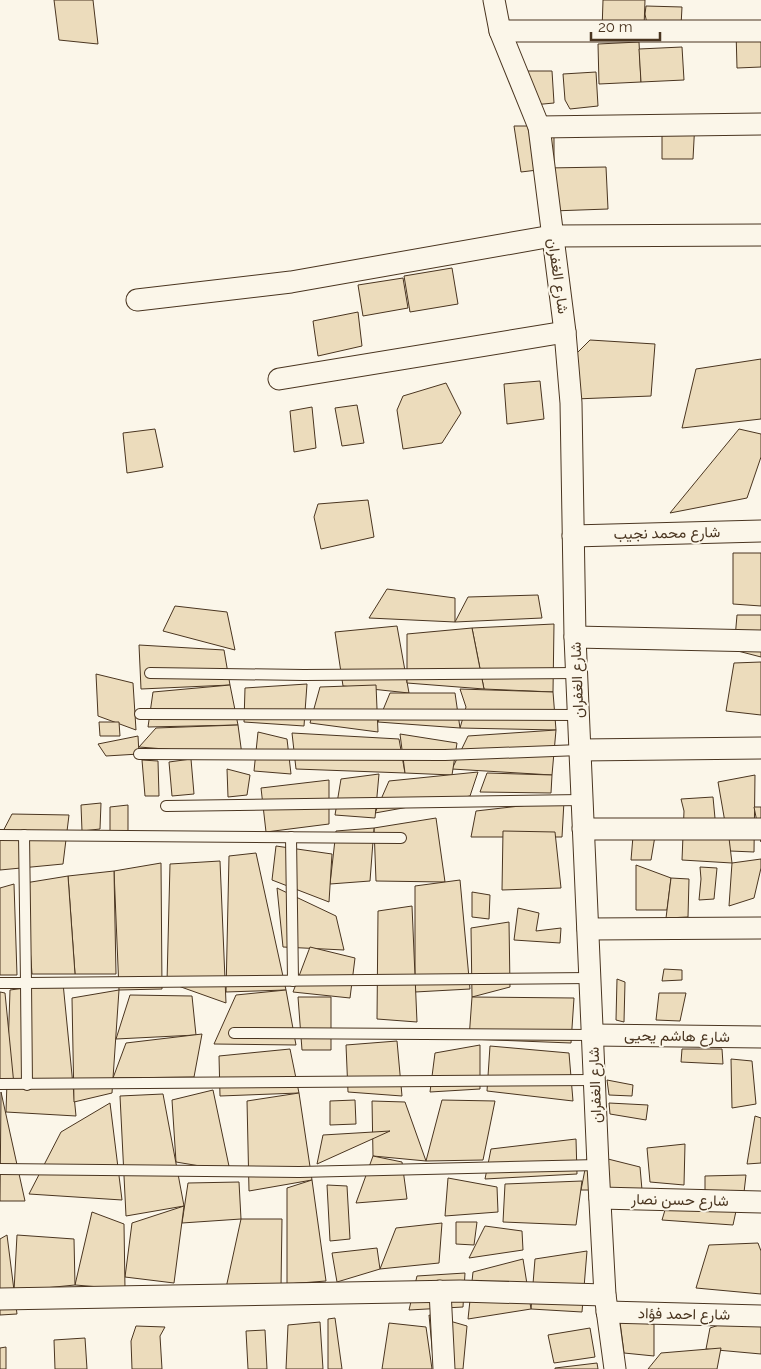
<svg xmlns="http://www.w3.org/2000/svg" width="761" height="1369" viewBox="0 0 761 1369" font-family="Raleway,Vazirmatn,sans-serif">
	<rect width="100%" height="100%" fill="#fbf6e9"/>
	<g fill="#ecdcbc" stroke="#4a3520">
		<path d="M 54,0 L 93,0 L 98,44 L 59,40 Z"/>
		<path d="M 603,0 L 645,0 L 644,28 L 602,31 Z"/>
		<path d="M 646,6 L 682,7 L 681,26 L 648,29 L 645,14 Z"/>
		<path d="M 736,31 L 761,31 L 761,67 L 737,68 Z"/>
		<path d="M 639,42 L 641,82 L 599,84 L 598,44 Z"/>
		<path d="M 682,47 L 684,80 L 641,82 L 639,49 Z"/>
		<path d="M 516,71 L 552,71 L 554,103 L 522,106 Z"/>
		<path d="M 596,72 L 598,106 L 570,109 L 565,100 L 563,74 Z"/>
		<path d="M 662,120 L 695,121 L 693,159 L 662,159 Z"/>
		<path d="M 514,126 L 554,126 L 554,168 L 521,172 Z"/>
		<path d="M 606,167 L 608,209 L 552,211 L 547,168 Z"/>
		<path d="M 452,268 L 458,304 L 410,312 L 404,276 Z"/>
		<path d="M 403,278 L 408,308 L 363,316 L 358,285 Z"/>
		<path d="M 358,312 L 362,346 L 318,356 L 313,321 Z"/>
		<path d="M 590,340 L 655,344 L 651,396 L 575,399 L 573,357 Z"/>
		<path d="M 761,359 L 761,419 L 682,428 L 696,369 Z"/>
		<path d="M 540,381 L 544,419 L 507,424 L 504,384 Z"/>
		<path d="M 446,383 L 461,413 L 442,443 L 403,449 L 397,410 L 403,396 Z"/>
		<path d="M 357,405 L 364,443 L 342,446 L 335,408 Z"/>
		<path d="M 312,407 L 316,448 L 294,452 L 290,411 Z"/>
		<path d="M 155,429 L 163,467 L 127,473 L 123,433 Z"/>
		<path d="M 739,429 L 761,434 L 761,457 L 747,498 L 670,513 Z"/>
		<path d="M 368,500 L 374,537 L 321,549 L 314,517 L 318,504 Z"/>
		<path d="M 733,553 L 761,553 L 761,606 L 733,604 Z"/>
		<path d="M 387,589 L 455,598 L 455,622 L 369,618 Z"/>
		<path d="M 538,595 L 542,618 L 455,622 L 468,597 Z"/>
		<path d="M 175,606 L 227,612 L 235,650 L 163,631 Z"/>
		<path d="M 737,615 L 761,615 L 761,657 L 734,650 Z"/>
		<path d="M 554,624 L 553,692 L 484,689 L 472,628 Z"/>
		<path d="M 397,626 L 409,693 L 343,686 L 335,632 Z"/>
		<path d="M 472,628 L 484,689 L 407,683 L 407,634 Z"/>
		<path d="M 139,645 L 224,650 L 230,685 L 141,689 Z"/>
		<path d="M 761,662 L 761,715 L 726,711 L 734,663 Z"/>
		<path d="M 96,674 L 133,683 L 136,730 L 98,716 Z"/>
		<path d="M 307,684 L 304,726 L 244,722 L 245,688 Z"/>
		<path d="M 230,685 L 238,725 L 148,727 L 153,692 Z"/>
		<path d="M 376,685 L 378,732 L 310,723 L 320,687 Z"/>
		<path d="M 460,689 L 553,692 L 556,730 L 460,728 L 466,707 Z"/>
		<path d="M 390,693 L 455,693 L 460,728 L 378,722 Z"/>
		<path d="M 99,722 L 119,722 L 120,736 L 100,736 Z"/>
		<path d="M 238,725 L 242,755 L 139,747 L 156,728 Z"/>
		<path d="M 556,730 L 552,775 L 452,769 L 468,736 Z"/>
		<path d="M 258,732 L 287,739 L 291,774 L 254,771 Z"/>
		<path d="M 292,733 L 399,739 L 405,773 L 296,769 Z"/>
		<path d="M 400,734 L 457,743 L 452,775 L 405,773 Z"/>
		<path d="M 138,736 L 139,754 L 106,756 L 98,744 Z"/>
		<path d="M 191,759 L 194,794 L 172,796 L 169,762 Z"/>
		<path d="M 142,760 L 158,761 L 159,796 L 145,796 Z"/>
		<path d="M 227,769 L 250,775 L 247,795 L 228,797 Z"/>
		<path d="M 478,772 L 470,796 L 375,813 L 389,781 Z"/>
		<path d="M 487,773 L 552,775 L 551,793 L 480,792 Z"/>
		<path d="M 379,774 L 375,818 L 335,815 L 341,779 Z"/>
		<path d="M 755,775 L 754,852 L 730,851 L 718,782 Z"/>
		<path d="M 329,780 L 329,824 L 266,832 L 261,788 Z"/>
		<path d="M 713,797 L 716,829 L 729,838 L 732,863 L 682,860 L 684,811 L 681,799 Z"/>
		<path d="M 564,801 L 562,837 L 471,837 L 476,811 Z"/>
		<path d="M 101,803 L 100,829 L 82,831 L 81,805 Z"/>
		<path d="M 128,805 L 128,831 L 110,832 L 110,807 Z"/>
		<path d="M 754,807 L 761,807 L 761,842 Z"/>
		<path d="M 12,814 L 69,815 L 63,864 L 0,870 L 0,837 Z"/>
		<path d="M 436,818 L 445,882 L 376,881 L 374,828 Z"/>
		<path d="M 374,828 L 370,881 L 330,884 L 336,831 Z"/>
		<path d="M 503,831 L 555,832 L 561,888 L 502,890 Z"/>
		<path d="M 633,836 L 655,836 L 651,860 L 631,860 Z"/>
		<path d="M 276,846 L 332,854 L 329,902 L 272,880 Z"/>
		<path d="M 256,853 L 286,990 L 226,992 L 229,856 Z"/>
		<path d="M 761,859 L 761,868 L 754,898 L 729,906 L 732,863 Z"/>
		<path d="M 220,861 L 226,1003 L 167,982 L 170,864 Z"/>
		<path d="M 161,863 L 162,989 L 119,990 L 114,871 Z"/>
		<path d="M 636,865 L 671,878 L 667,910 L 636,910 Z"/>
		<path d="M 700,867 L 717,868 L 714,899 L 699,900 L 701,879 Z"/>
		<path d="M 114,871 L 116,974 L 75,974 L 68,876 Z"/>
		<path d="M 68,876 L 75,974 L 32,974 L 25,883 Z"/>
		<path d="M 671,878 L 689,879 L 688,917 L 666,918 Z"/>
		<path d="M 460,880 L 470,989 L 415,992 L 415,886 Z"/>
		<path d="M 14,884 L 17,975 L 0,975 L 0,888 Z"/>
		<path d="M 277,888 L 336,916 L 344,950 L 283,947 Z"/>
		<path d="M 472,892 L 490,895 L 489,919 L 472,917 Z"/>
		<path d="M 412,906 L 417,1022 L 377,1019 L 378,911 Z"/>
		<path d="M 518,908 L 539,913 L 536,931 L 561,928 L 560,943 L 514,940 Z"/>
		<path d="M 509,922 L 510,987 L 472,997 L 471,928 Z"/>
		<path d="M 310,947 L 355,958 L 350,998 L 293,992 Z"/>
		<path d="M 664,969 L 682,970 L 682,980 L 662,981 Z"/>
		<path d="M 617,979 L 625,982 L 624,1022 L 616,1020 Z"/>
		<path d="M 63,983 L 76,1116 L 6,1112 L 10,990 Z"/>
		<path d="M 119,990 L 112,1093 L 74,1102 L 72,998 Z"/>
		<path d="M 286,990 L 296,1045 L 214,1044 L 236,995 Z"/>
		<path d="M 0,992 L 5,993 L 14,1085 L 0,1087 Z"/>
		<path d="M 659,993 L 686,993 L 680,1021 L 656,1020 Z"/>
		<path d="M 130,995 L 192,996 L 196,1035 L 116,1039 Z"/>
		<path d="M 298,997 L 331,997 L 331,1050 L 302,1050 Z"/>
		<path d="M 472,997 L 574,998 L 571,1043 L 469,1039 Z"/>
		<path d="M 202,1034 L 194,1077 L 113,1078 L 126,1043 Z"/>
		<path d="M 397,1041 L 402,1096 L 348,1092 L 346,1045 Z"/>
		<path d="M 480,1045 L 480,1089 L 430,1092 L 435,1053 Z"/>
		<path d="M 490,1046 L 569,1053 L 573,1101 L 487,1091 Z"/>
		<path d="M 290,1049 L 299,1093 L 220,1096 L 219,1056 Z"/>
		<path d="M 682,1049 L 722,1049 L 723,1064 L 681,1062 Z"/>
		<path d="M 731,1059 L 752,1061 L 756,1104 L 732,1108 Z"/>
		<path d="M 607,1080 L 633,1085 L 632,1096 L 609,1095 Z"/>
		<path d="M 213,1090 L 230,1171 L 176,1162 L 172,1100 Z"/>
		<path d="M 1,1092 L 25,1201 L 0,1201 Z"/>
		<path d="M 299,1093 L 312,1180 L 249,1191 L 247,1101 Z"/>
		<path d="M 163,1094 L 184,1206 L 126,1216 L 120,1096 Z"/>
		<path d="M 355,1100 L 356,1124 L 330,1125 L 330,1101 Z"/>
		<path d="M 442,1100 L 495,1101 L 483,1160 L 426,1161 Z"/>
		<path d="M 372,1101 L 405,1102 L 426,1161 L 373,1156 Z"/>
		<path d="M 110,1103 L 122,1200 L 29,1194 L 61,1132 Z"/>
		<path d="M 609,1103 L 648,1105 L 646,1120 L 610,1114 Z"/>
		<path d="M 755,1116 L 761,1118 L 761,1163 L 747,1164 Z"/>
		<path d="M 390,1131 L 317,1164 L 323,1135 Z"/>
		<path d="M 576,1139 L 577,1174 L 485,1179 L 491,1149 Z"/>
		<path d="M 685,1144 L 684,1185 L 650,1182 L 647,1148 Z"/>
		<path d="M 588,1154 L 640,1167 L 642,1190 L 581,1190 Z"/>
		<path d="M 373,1156 L 402,1162 L 407,1199 L 356,1203 Z"/>
		<path d="M 746,1175 L 743,1201 L 705,1193 L 705,1176 Z"/>
		<path d="M 448,1178 L 497,1187 L 498,1212 L 445,1216 Z"/>
		<path d="M 312,1180 L 326,1281 L 287,1284 L 287,1188 Z"/>
		<path d="M 582,1181 L 576,1225 L 503,1222 L 505,1184 Z"/>
		<path d="M 239,1182 L 241,1219 L 182,1223 L 188,1183 Z"/>
		<path d="M 327,1185 L 347,1186 L 350,1239 L 330,1241 Z"/>
		<path d="M 671,1190 L 736,1211 L 733,1225 L 662,1220 Z"/>
		<path d="M 184,1206 L 174,1283 L 125,1277 L 132,1223 Z"/>
		<path d="M 92,1212 L 124,1224 L 125,1289 L 75,1285 Z"/>
		<path d="M 241,1219 L 282,1219 L 281,1288 L 226,1288 Z"/>
		<path d="M 456,1222 L 477,1222 L 474,1245 L 456,1244 Z"/>
		<path d="M 442,1223 L 439,1263 L 380,1269 L 396,1228 Z"/>
		<path d="M 485,1226 L 522,1231 L 523,1250 L 469,1258 Z"/>
		<path d="M 7,1235 L 17,1314 L 0,1315 L 0,1239 Z"/>
		<path d="M 17,1235 L 74,1239 L 75,1285 L 14,1291 Z"/>
		<path d="M 758,1243 L 761,1251 L 761,1294 L 696,1288 L 709,1245 Z"/>
		<path d="M 377,1248 L 380,1269 L 337,1282 L 332,1253 Z"/>
		<path d="M 587,1251 L 582,1312 L 531,1309 L 535,1259 Z"/>
		<path d="M 523,1259 L 531,1309 L 468,1319 L 473,1272 Z"/>
		<path d="M 465,1273 L 463,1307 L 409,1310 L 417,1276 Z"/>
		<path d="M 761,1311 L 761,1354 L 706,1349 L 710,1328 Z"/>
		<path d="M 429,1315 L 467,1326 L 463,1369 L 434,1369 Z"/>
		<path d="M 335,1318 L 342,1369 L 328,1369 L 328,1319 Z"/>
		<path d="M 320,1322 L 323,1369 L 286,1369 L 288,1325 Z"/>
		<path d="M 620,1322 L 654,1324 L 654,1356 L 624,1353 Z"/>
		<path d="M 389,1323 L 426,1327 L 432,1369 L 382,1369 Z"/>
		<path d="M 136,1326 L 165,1327 L 160,1336 L 162,1369 L 132,1369 L 131,1341 Z"/>
		<path d="M 590,1328 L 595,1357 L 554,1363 L 548,1335 Z"/>
		<path d="M 265,1330 L 267,1369 L 248,1369 L 246,1331 Z"/>
		<path d="M 85,1338 L 87,1369 L 55,1369 L 54,1340 Z"/>
		<path d="M 6,1347 L 6,1369 L 0,1369 L 0,1348 Z"/>
		<path d="M 721,1348 L 717,1369 L 648,1369 L 661,1353 Z"/>
		<path d="M 597,1363 L 598,1369 L 555,1369 L 555,1368 Z"/>
	</g>
	<g fill="none" stroke-linecap="round" stroke-linejoin="round">
		<g stroke="#4a3520" stroke-width="12">
			<g id="service">
				<path d="M 150,673 L 304,675 L 577,673"/>
				<path d="M 140,714 L 578,715"/>
				<path d="M 139,754 L 445,755 L 580,750"/>
				<path d="M 166,806 L 582,800"/>
				<path d="M 0,835 L 401,838"/>
				<path d="M 291,837 L 293,981"/>
				<path d="M 0,983 L 26,983 L 24,835"/>
				<path d="M 234,1033 L 593,1035"/>
				<path d="M 0,1084 L 594,1080"/>
				<path d="M 27,1085 L 26,983 C 214,982 402,981 590,978"/>
				<path d="M 0,1169 L 299,1172 L 598,1165"/>
			</g>
		</g>
		<g stroke="#4a3520" stroke-width="23">
			<g id="minor">
				<path d="M 494,0 L 500,31 L 539,127 L 565,332 L 571,403 L 575,637 L 598,1165 L 605,1295 L 615,1369"/>
				<path d="M 500,31 L 761,31"/>
				<path d="M 539,127 L 761,124"/>
				<path d="M 137,300 L 291,282 L 552,236 L 761,235"/>
				<path d="M 279,379 L 565,332"/>
				<path d="M 573,536 L 761,531"/>
				<path d="M 575,637 L 761,641"/>
				<path d="M 580,750 L 761,748"/>
				<path d="M 583,829 L 761,829"/>
				<path d="M 588,929 L 761,928"/>
				<path d="M 593,1035 L 761,1037"/>
				<path d="M 600,1198 L 761,1202"/>
				<path d="M 440,1291 L 444,1369"/>
				<path d="M 0,1299 L 460,1291 L 605,1295"/>
				<path d="M 607,1312 L 761,1316"/>
			</g>
		</g>
		<use href="#service" stroke="#fbf6e9" stroke-width="10"/>
		<use href="#minor" stroke="#fbf6e9" stroke-width="21"/>
	</g>
	<g text-anchor="middle" stroke-width="4" stroke-linejoin="round" paint-order="stroke">
		<g font-size="15" fill="#4a3520" stroke="#fbf6e9">
			<text transform="translate(558 276) rotate(82)" y="5">شارع الغفران</text>
			<text transform="translate(667 533) rotate(-1)" y="5">شارع محمد نجيب</text>
			<text transform="translate(577 680) rotate(-92)" y="5">شارع الغفران</text>
			<text transform="translate(677 1036) rotate(1)" y="5">شارع هاشم يحيى</text>
			<text transform="translate(595 1085) rotate(-92)" y="5">شارع الغفران</text>
			<text transform="translate(680 1200) rotate(1)" y="5">شارع حسن نصار</text>
			<text transform="translate(684 1314) rotate(1)" y="5">شارع احمد فؤاد</text>
		</g>
	</g>
	<path d="M591 32v8h69v-8" fill="none" stroke="#4a3520" stroke-width="2.5"/>
	<text x="598" y="32" font-size="15" fill="#4a3520" stroke="#fbf6e9" stroke-width="4" paint-order="stroke">20 m</text>
</svg>
